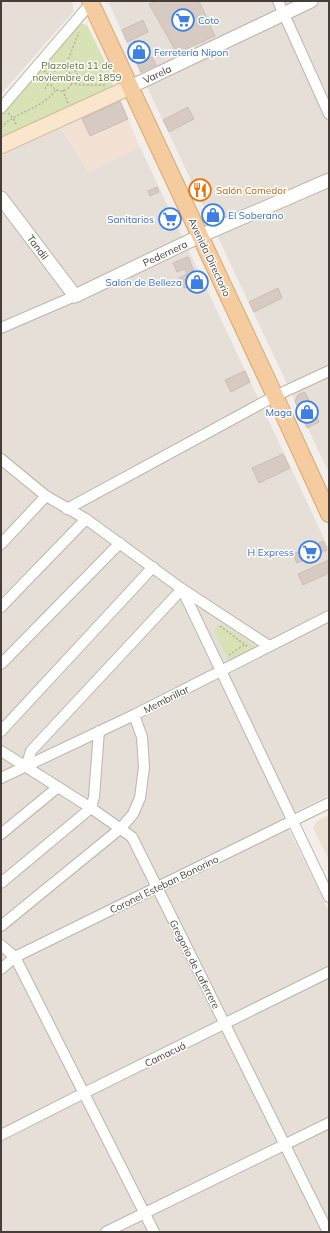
<svg xmlns="http://www.w3.org/2000/svg" width="330" height="1233" viewBox="0 0 330 1233" font-family="Mulish,sans-serif">
	<rect width="100%" height="100%" fill="#f3eee9"/>
	<g fill="#e6dfd7">
		<path d="M 1,1 L 71,1 L 73,5 L 73,12 L 1,94 Z"/>
		<path d="M 108,1 L 329,1 L 329,473 L 140,72 Z"/>
		<path d="M 61,128 L 88,172 L 140,147 L 329,549 L 329,795 L 283,818 L 329,911 L 329,1232 L 1,1232 L 1,156 Z"/>
	</g>
	<path fill="#f3e1d6" d="M 120,101 L 140,147 L 88,172 L 61,128 Z"/>
	<path fill="#eae0d4" d="M 329,815 L 329,860 L 313,828 L 317,821 Z"/>
	<g fill="#d7e3b5">
		<path d="M 79,23 L 87,25 L 114,80 L 112,86 L 1,139 L 1,113 Z"/>
		<path d="M 223,625 L 254,646 L 255,650 L 230,662 L 228,660 L 214,631 L 216,626 Z"/>
	</g>
	<g fill="#d6cac2" stroke="#cdbeb3">
		<path d="M 156,1 L 199,1 L 215,36 L 177,53 L 149,4 Z"/>
		<path d="M 143,20 L 148,32 L 127,42 L 122,30 Z"/>
		<path d="M 143,45 L 148,55 L 146,54 L 135,59 L 131,50 Z"/>
		<path d="M 146,54 L 148,59 L 152,57 L 156,65 L 141,72 L 135,59 Z"/>
		<path d="M 120,101 L 128,119 L 90,136 L 82,119 Z"/>
		<path d="M 188,107 L 194,119 L 169,132 L 163,120 Z"/>
		<path d="M 157,187 L 159,192 L 150,196 L 148,191 Z"/>
		<path d="M 215,208 L 220,219 L 215,221 L 209,218 L 206,211 Z"/>
		<path d="M 188,257 L 202,290 L 196,292 L 193,284 L 184,288 L 179,278 L 187,274 L 185,269 L 177,272 L 173,263 Z"/>
		<path d="M 278,288 L 282,298 L 254,312 L 249,302 Z"/>
		<path d="M 245,371 L 250,382 L 231,392 L 225,380 Z"/>
		<path d="M 305,392 L 319,422 L 307,428 L 295,401 L 298,395 Z"/>
		<path d="M 283,454 L 290,468 L 259,483 L 252,468 Z"/>
		<path d="M 323,541 L 327,550 L 297,563 L 293,554 Z"/>
		<path d="M 329,560 L 329,573 L 303,585 L 298,574 Z"/>
	</g>
	<g fill="none" stroke-linecap="round" stroke-linejoin="round">
		<g stroke="#bdb4ac" stroke-width="12">
			<g id="minor">
				<path d="M 278,1 L 329,114"/>
				<path d="M 1,108 L 91,3"/>
				<path d="M 1,328 L 75,296"/>
				<path d="M 1,459 L 46,496 L 86,519 L 182,589 L 269,646"/>
				<path d="M 67,509 L 275,396 L 329,371"/>
				<path d="M 1,544 L 46,496"/>
				<path d="M 1,607 L 86,519"/>
				<path d="M 1,664 L 120,543"/>
				<path d="M 1,731 L 153,567"/>
				<path d="M 1,751 L 91,808 L 132,837 L 328,1232"/>
				<path d="M 26,767 L 31,751 L 182,589 L 329,897"/>
				<path d="M 1,778 L 134,715 L 329,616"/>
				<path d="M 1,834 L 58,787"/>
				<path d="M 1,883 L 91,808 L 94,797 L 99,731"/>
				<path d="M 1,926 L 121,828 L 133,814 L 140,798 L 144,767 L 142,737 L 134,715"/>
				<path d="M 1,945 L 15,957 L 154,1232"/>
				<path d="M 1,969 L 15,957 L 329,803"/>
				<path d="M 1,1135 L 84,1093 L 329,972"/>
				<path d="M 106,1232 L 329,1123"/>
			</g>
		</g>
		<g stroke="#bdb4ac" stroke-width="15">
			<g id="tertiary">
				<path d="M 130,87 L 311,1"/>
				<path d="M 1,198 L 75,296 L 200,236 L 329,180"/>
			</g>
		</g>
		<g stroke="#d1ba9e" stroke-width="17">
			<path id="secondary" d="M 1,146 L 130,87"/>
		</g>
		<g stroke="#d9a670" stroke-width="18">
			<path id="primary" d="M 90,1 L 275,396 L 329,514"/>
		</g>
		<g stroke="#bead9e" stroke-width="1.5" stroke-dasharray="2 2" stroke-linecap="butt">
			<path d="M 67,61 C 75,68 79,74 80,84"/>
			<circle cx="61" cy="80" r="11"/>
			<path d="M 64,70 L 79,32"/>
			<path d="M 44,71 L 51,76"/>
			<path d="M 71,83 L 82,85 L 105,85"/>
			<path d="M 45,89 L 50,81"/>
			<path d="M 63,90 L 68,104"/>
			<path d="M 8,113 L 13,118 L 17,126"/>
			<path d="M 1,127 C 16,112 46,107 56,89"/>
			<path d="M 220,626 L 248,647"/>
			<path d="M 229,655 L 244,645"/>
		</g>
		<use href="#minor" stroke="#fff" stroke-width="10"/>
		<use href="#tertiary" stroke="#fff" stroke-width="13"/>
		<use href="#secondary" stroke="#fae6cc" stroke-width="15"/>
		<use href="#primary" stroke="#f5cc9f" stroke-width="16"/>
	</g>
	<defs>
		<g id="supermarket-ring" transform="scale(1.15)"><circle r="9.5" fill="#fff" stroke="#3f7fe0" stroke-width="1.5"/><path d="M-6-5.5h2.5l.6 2H6L4.5 2H-2.5L-4.4-4H-6ZM-1.5 3.2a1.3 1.3 0 1 0 .1 0ZM3 3.2a1.3 1.3 0 1 0 .1 0Z" fill="#3f7fe0"/></g>
		<g id="shop-ring" transform="scale(1.15)"><circle r="9.5" fill="#fff" stroke="#3f7fe0" stroke-width="1.5"/><path d="M-5-2.5h2.3a2.7 3.5 0 0 1 5.4 0H5L5.5 6h-11ZM-1.5-2.5h3a1.5 2.3 0 0 0-3 0Z" fill="#3f7fe0"/></g>
		<g id="restaurant-ring" transform="scale(1.15)"><circle r="9.5" fill="#fff" stroke="#e8710a" stroke-width="1.5"/><path d="M-5-6h1v4h1v-4h1v4h1v-4h1v5L-1.5 .5V6h-2V.5L-5-1ZM5-6V6H3V1.5H1.5Q1.5-4 5-6Z" fill="#e8710a"/></g>
	</defs>
	<g fill-rule="evenodd">
		<use href="#supermarket-ring" x="183" y="20"/>
		<use href="#shop-ring" x="139" y="52"/>
		<use href="#restaurant-ring" x="200" y="190"/>
		<use href="#shop-ring" x="213" y="215"/>
		<use href="#supermarket-ring" x="170" y="219"/>
		<use href="#shop-ring" x="197" y="282"/>
		<use href="#shop-ring" x="307" y="412"/>
		<use href="#supermarket-ring" x="310" y="552"/>
	</g>
	<g text-anchor="middle" stroke-width="3" stroke-linejoin="round" paint-order="stroke">
		<g font-size="10" fill="#366cbe" stroke="#fff" text-anchor="end">
			<text x="198" y="24" text-anchor="start">Coto</text>
			<text x="154" y="56" text-anchor="start">Ferretería Nipon</text>
			<text x="228" y="219" text-anchor="start">El Soberano</text>
			<text x="154" y="223">Sanitarios</text>
			<text x="182" y="286">Salon de Belleza</text>
			<text x="292" y="416">Maga</text>
			<text x="294" y="556">H Express</text>
		</g>
		<g font-size="10" fill="#567230" stroke="#fff">
			<text x="77" y="69">Plazoleta 11 de<tspan x="77" dy="12">noviembre de 1859</tspan></text>
		</g>
		<g font-size="10" fill="#463d38" stroke="#fff">
			<text transform="translate(157 74) rotate(-25)" y="4">Varela</text>
			<text transform="translate(38 247) rotate(53)" y="4">Tandil</text>
			<text transform="translate(165 253) rotate(-25)" y="4">Pedernera</text>
			<text transform="translate(210 257) rotate(65)" y="4">Avenida Directorio</text>
			<text transform="translate(166 699) rotate(-27)" y="4">Membrillar</text>
			<text transform="translate(164 884) rotate(-26)" y="4">Coronel Esteban Bonorino</text>
			<text transform="translate(195 964) rotate(63)" y="4">Gregorio de Laferrere</text>
			<text transform="translate(165 1054) rotate(-26)" y="4">Camacuá</text>
		</g>
		<g font-size="10" fill="#c56008" stroke="#fff" text-anchor="start">
			<text x="216" y="194">Salón Comedor</text>
		</g>
	</g>
	<rect width="330" height="1233" fill="none" stroke="#463d38" stroke-width="4"/>
</svg>
